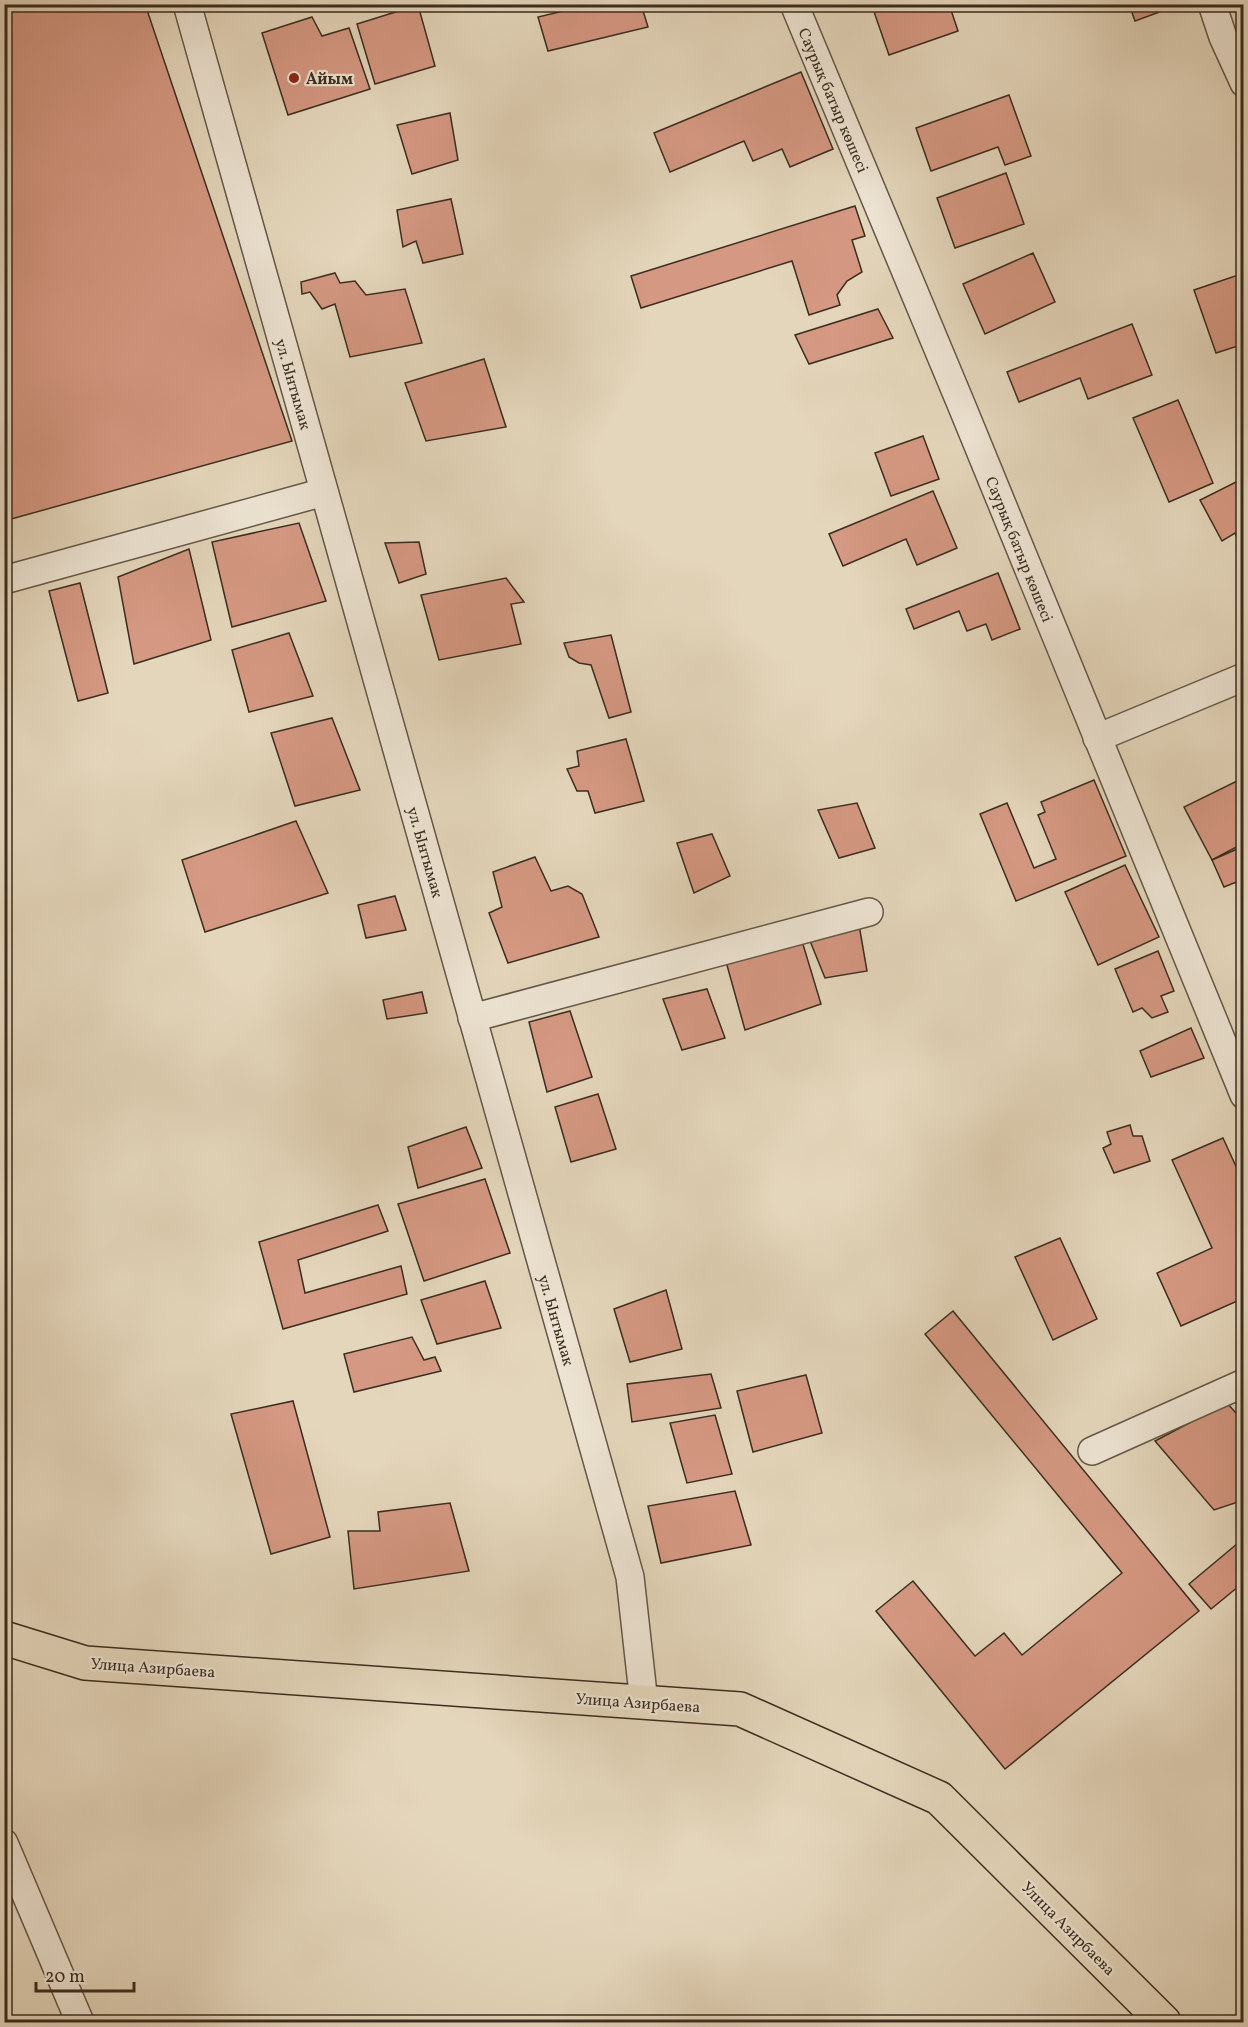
<svg xmlns="http://www.w3.org/2000/svg" width="1248" height="2027" viewBox="0 0 1248 2027" font-family="Vollkorn,serif">
	<rect width="100%" height="100%" fill="#e4d6bb"/>
	<filter id="stains"><feTurbulence type="fractalNoise" baseFrequency=".00333" numOctaves="4"/><feColorMatrix values="0 0 0 0 .2 0 0 0 0 .09 0 0 0 0 .02 0 0 0 .5 -.17"/></filter>
	<radialGradient id="worn" r=".72"><stop offset=".6" stop-color="#630" stop-opacity="0"/><stop offset="1" stop-color="#630" stop-opacity=".3"/></radialGradient>
	<g fill="#d59882" stroke="#3a2d20" stroke-width="1.5">
		<path d="M 4,4 L 145,4 L 292,441 L 4,521 Z"/>
		<path d="M 593,4 L 641,4 L 648,27 L 548,51 L 538,17 Z"/>
		<path d="M 885,4 L 949,4 L 958,31 L 889,55 L 873,9 Z"/>
		<path d="M 1129,4 L 1164,4 L 1165,10 L 1135,21 Z"/>
		<path d="M 418,5 L 435,66 L 375,84 L 357,24 Z"/>
		<path d="M 312,17 L 322,36 L 349,28 L 370,89 L 288,115 L 262,33 Z"/>
		<path d="M 801,72 L 833,149 L 790,167 L 782,149 L 753,161 L 744,141 L 670,172 L 654,133 Z"/>
		<path d="M 1009,95 L 1031,156 L 1005,165 L 998,147 L 931,171 L 916,128 Z"/>
		<path d="M 450,113 L 458,160 L 412,174 L 397,125 Z"/>
		<path d="M 1006,173 L 1024,224 L 955,248 L 937,198 Z"/>
		<path d="M 451,199 L 463,254 L 423,263 L 416,241 L 403,247 L 397,210 Z"/>
		<path d="M 855,206 L 865,236 L 852,240 L 862,272 L 847,281 L 837,295 L 840,305 L 809,315 L 792,261 L 641,308 L 631,276 Z"/>
		<path d="M 1033,253 L 1055,302 L 985,334 L 963,284 Z"/>
		<path d="M 335,273 L 340,283 L 355,281 L 366,295 L 405,289 L 422,343 L 350,357 L 335,304 L 322,309 L 310,292 L 302,294 L 301,282 Z"/>
		<path d="M 1244,273 L 1244,344 L 1216,353 L 1194,290 Z"/>
		<path d="M 878,309 L 893,338 L 809,364 L 795,335 Z"/>
		<path d="M 1132,324 L 1152,375 L 1088,399 L 1080,378 L 1019,402 L 1007,372 Z"/>
		<path d="M 484,359 L 506,427 L 426,441 L 405,383 Z"/>
		<path d="M 1178,400 L 1213,483 L 1169,502 L 1133,418 Z"/>
		<path d="M 923,436 L 939,479 L 891,496 L 875,453 Z"/>
		<path d="M 1238,481 L 1244,494 L 1242,550 L 1235,533 L 1222,541 L 1200,500 Z"/>
		<path d="M 933,491 L 957,548 L 917,565 L 906,539 L 843,566 L 829,534 Z"/>
		<path d="M 299,523 L 326,601 L 232,627 L 212,542 Z"/>
		<path d="M 419,542 L 426,574 L 399,583 L 385,543 Z"/>
		<path d="M 189,549 L 211,640 L 134,664 L 118,577 Z"/>
		<path d="M 998,573 L 1020,629 L 992,640 L 986,624 L 967,631 L 959,611 L 914,629 L 906,609 Z"/>
		<path d="M 506,578 L 524,602 L 511,604 L 521,644 L 439,660 L 421,595 Z"/>
		<path d="M 80,583 L 108,693 L 78,701 L 49,591 Z"/>
		<path d="M 289,633 L 313,696 L 249,712 L 232,650 Z"/>
		<path d="M 611,635 L 631,712 L 609,718 L 591,665 L 579,663 L 569,657 L 564,643 Z"/>
		<path d="M 332,718 L 360,790 L 295,806 L 271,733 Z"/>
		<path d="M 626,739 L 644,801 L 595,813 L 588,791 L 577,791 L 567,769 L 579,766 L 577,751 Z"/>
		<path d="M 1094,780 L 1126,856 L 1016,901 L 980,814 L 1007,803 L 1034,868 L 1056,859 L 1038,815 L 1045,812 L 1041,802 Z"/>
		<path d="M 1237,781 L 1244,795 L 1244,843 L 1212,860 L 1184,807 Z"/>
		<path d="M 857,803 L 875,848 L 839,858 L 818,810 Z"/>
		<path d="M 296,821 L 328,893 L 205,932 L 182,860 Z"/>
		<path d="M 712,834 L 730,876 L 694,893 L 677,843 Z"/>
		<path d="M 1244,846 L 1244,879 L 1224,887 L 1212,860 Z"/>
		<path d="M 535,857 L 551,891 L 568,886 L 582,894 L 599,937 L 508,963 L 489,913 L 502,907 L 493,872 Z"/>
		<path d="M 1125,865 L 1159,937 L 1098,965 L 1065,892 Z"/>
		<path d="M 395,896 L 406,930 L 366,938 L 358,905 Z"/>
		<path d="M 859,925 L 867,971 L 825,978 L 808,936 Z"/>
		<path d="M 802,941 L 821,1004 L 745,1030 L 725,958 Z"/>
		<path d="M 1158,951 L 1174,991 L 1161,996 L 1168,1012 L 1152,1018 L 1142,1008 L 1133,1012 L 1115,969 Z"/>
		<path d="M 707,989 L 725,1038 L 682,1050 L 663,999 Z"/>
		<path d="M 422,992 L 427,1013 L 387,1019 L 383,1000 Z"/>
		<path d="M 570,1011 L 592,1077 L 547,1092 L 529,1022 Z"/>
		<path d="M 1191,1028 L 1204,1058 L 1151,1077 L 1140,1051 Z"/>
		<path d="M 598,1094 L 616,1149 L 571,1162 L 555,1107 Z"/>
		<path d="M 1130,1125 L 1133,1136 L 1142,1136 L 1150,1161 L 1114,1173 L 1103,1148 L 1111,1144 L 1107,1132 Z"/>
		<path d="M 466,1127 L 482,1168 L 418,1188 L 408,1147 Z"/>
		<path d="M 1223,1138 L 1244,1184 L 1244,1298 L 1181,1326 L 1157,1273 L 1212,1248 L 1172,1160 Z"/>
		<path d="M 485,1179 L 510,1253 L 424,1281 L 398,1204 Z"/>
		<path d="M 378,1205 L 388,1231 L 298,1260 L 305,1293 L 401,1266 L 407,1294 L 283,1329 L 259,1242 Z"/>
		<path d="M 1060,1238 L 1097,1319 L 1053,1340 L 1015,1257 Z"/>
		<path d="M 485,1281 L 501,1328 L 437,1344 L 421,1300 Z"/>
		<path d="M 666,1290 L 682,1349 L 630,1362 L 614,1309 Z"/>
		<path d="M 953,1311 L 1199,1611 L 1005,1769 L 876,1611 L 913,1581 L 975,1656 L 1004,1633 L 1022,1655 L 1122,1573 L 925,1334 Z"/>
		<path d="M 412,1337 L 424,1360 L 435,1357 L 441,1371 L 354,1392 L 344,1354 Z"/>
		<path d="M 711,1374 L 721,1408 L 632,1422 L 627,1384 Z"/>
		<path d="M 806,1375 L 822,1433 L 753,1452 L 737,1391 Z"/>
		<path d="M 293,1401 L 330,1537 L 271,1554 L 231,1414 Z"/>
		<path d="M 1227,1403 L 1244,1422 L 1244,1500 L 1214,1510 L 1155,1441 Z"/>
		<path d="M 715,1415 L 732,1474 L 687,1483 L 670,1423 Z"/>
		<path d="M 735,1491 L 751,1545 L 661,1563 L 648,1506 Z"/>
		<path d="M 450,1503 L 469,1571 L 354,1589 L 348,1531 L 380,1531 L 378,1512 Z"/>
		<path d="M 1244,1538 L 1244,1582 L 1211,1609 L 1189,1584 Z"/>
	</g>
	<g fill="none" stroke-linecap="round" stroke-linejoin="round">
		<g stroke="#645747" stroke-width="30">
			<g id="street">
				<path d="M 187,4 L 630,1577 L 644,1703"/>
				<path d="M 794,4 L 961,404 L 1244,1095"/>
				<path d="M 1212,4 L 1223,37 L 1244,83"/>
				<path d="M 4,580 L 324,492"/>
				<path d="M 1097,738 L 1244,677"/>
				<path d="M 472,1018 L 869,912"/>
				<path d="M 1092,1451 L 1244,1383"/>
				<path d="M 4,1843 L 80,2022"/>
			</g>
		</g>
		<g stroke="#3a2d20" stroke-width="36">
			<path id="primary" d="M 4,1638 L 85,1663 L 740,1709 L 939,1798 L 1164,2022"/>
		</g>
		<use href="#street" stroke="#ede4d3" stroke-width="27"/>
		<use href="#primary" stroke="#e4d6bb" stroke-width="33"/>
	</g>
	<circle fill="#8f2418" stroke="#ede4d3" stroke-width="2" cx="294" cy="78" r="6"/>
	<g text-anchor="middle" stroke-width="4.5" stroke-linejoin="round" paint-order="stroke">
		<g font-size="16" font-weight="bold" fill="#3a2d20" stroke="#ede4d3" text-anchor="start">
			<text x="306" y="84">Айым</text>
		</g>
		<g font-size="16" fill="#3a2d20" stroke="#ede4d3">
			<text transform="translate(834 100) rotate(67)" y="6">Саурық батыр көшесі</text>
			<text transform="translate(294 384) rotate(74)" y="6">ул. Ынтымак</text>
			<text transform="translate(1020 549) rotate(68)" y="6">Саурық батыр көшесі</text>
			<text transform="translate(426 852) rotate(74)" y="6">ул. Ынтымак</text>
			<text transform="translate(557 1320) rotate(74)" y="6">ул. Ынтымак</text>
			<text transform="translate(153 1667) rotate(4)" y="6">Улица Азирбаева</text>
			<text transform="translate(638 1702) rotate(4)" y="6">Улица Азирбаева</text>
			<text transform="translate(1069 1928) rotate(45)" y="6">Улица Азирбаева</text>
		</g>
	</g>
	<rect width="1248" height="2027" fill="none" stroke="#e4d6bb" stroke-width="24"/>
	<rect x="6" y="6" width="1236" height="2015" fill="none" stroke="#3a2d20" stroke-width="3"/>
	<rect x="12" y="12" width="1224" height="2003" fill="none" stroke="#3a2d20" stroke-width="1.5"/>
	<path d="M36 1982v9h98v-9" fill="none" stroke="#3a2d20" stroke-width="3"/>
	<text x="45" y="1982" font-size="18" fill="#3a2d20" stroke="#ede4d3" stroke-width="4.5" paint-order="stroke">20 m</text>
	<rect width="100%" height="100%" filter="url(#stains)"/>
	<rect width="100%" height="100%" fill="url(#worn)"/>
</svg>
